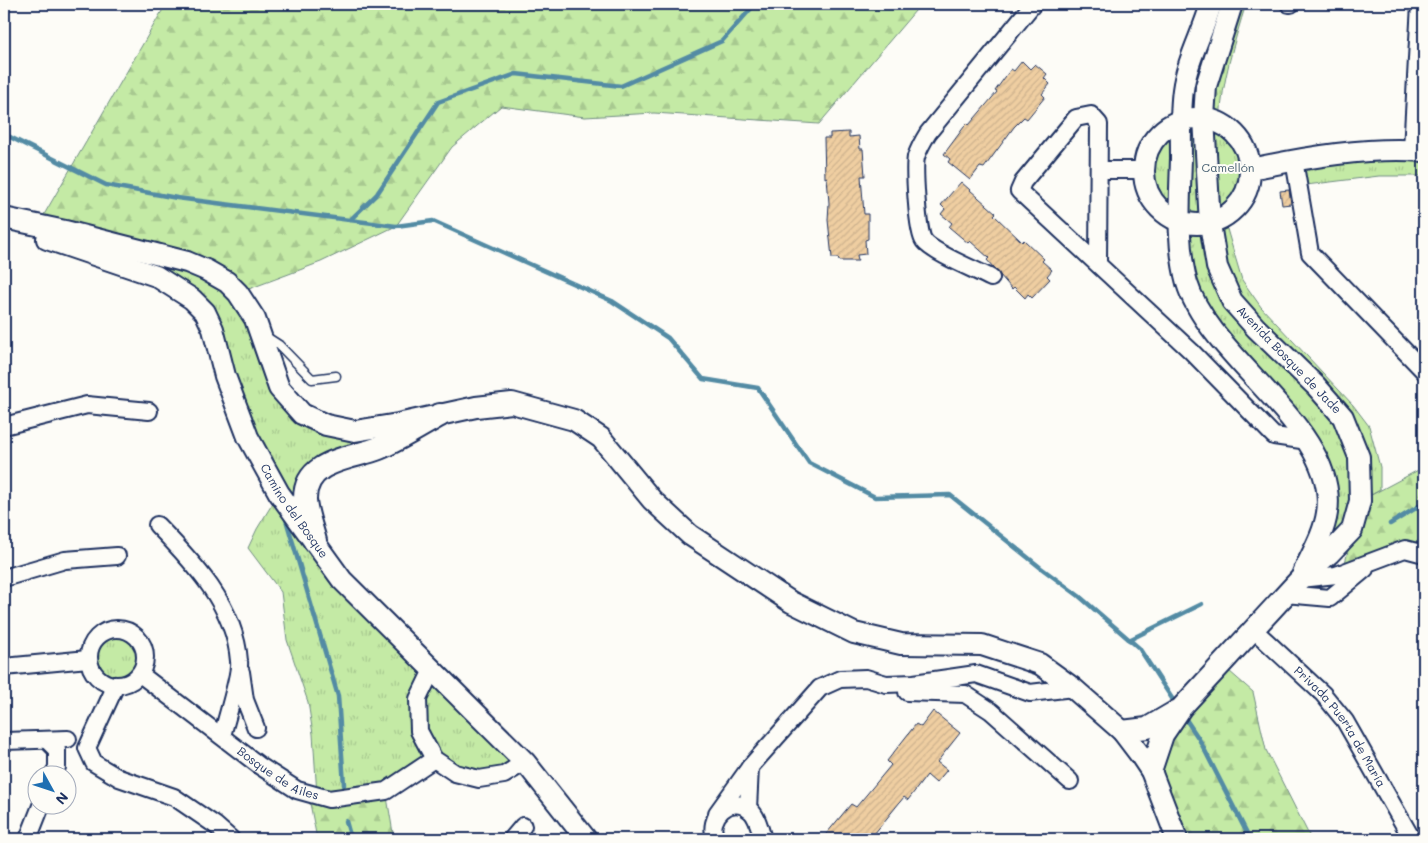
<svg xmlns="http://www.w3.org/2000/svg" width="1428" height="843" viewBox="0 0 1428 843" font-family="Mali,sans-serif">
	<defs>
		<pattern id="forest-firs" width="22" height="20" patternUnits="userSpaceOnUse" patternTransform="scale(1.25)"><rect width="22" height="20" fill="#c4eaa5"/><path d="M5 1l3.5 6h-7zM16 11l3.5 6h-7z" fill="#a8c990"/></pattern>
		<pattern id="park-tufts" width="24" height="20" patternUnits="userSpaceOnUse" patternTransform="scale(1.25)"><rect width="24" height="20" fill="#c4eaa5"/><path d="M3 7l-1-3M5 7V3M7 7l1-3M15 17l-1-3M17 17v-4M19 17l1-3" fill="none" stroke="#a8c990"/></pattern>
		<pattern id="building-hatch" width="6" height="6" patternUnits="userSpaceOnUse" patternTransform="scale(1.25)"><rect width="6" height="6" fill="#efcea1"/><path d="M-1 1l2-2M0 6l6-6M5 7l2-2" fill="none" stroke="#ccb18d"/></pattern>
	</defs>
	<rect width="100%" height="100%" fill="#fdfcf7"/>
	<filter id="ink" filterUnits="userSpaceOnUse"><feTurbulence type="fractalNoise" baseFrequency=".02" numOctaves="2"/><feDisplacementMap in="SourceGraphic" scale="10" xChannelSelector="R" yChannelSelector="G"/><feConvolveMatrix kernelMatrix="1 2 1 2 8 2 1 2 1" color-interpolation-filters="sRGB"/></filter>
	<g filter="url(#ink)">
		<g fill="url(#forest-firs)" stroke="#708c82">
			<path d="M 166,4 L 280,4 L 287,8 L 323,7 L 326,4 L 921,4 L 819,124 L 654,113 L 585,117 L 501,106 L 452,147 L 396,226 L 321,262 L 238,293 L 38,225 Z"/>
			<path d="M 1424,467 L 1424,537 C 1396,555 1379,561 1345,563 L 1360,501 Z"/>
			<path d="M 1221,664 L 1253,692 L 1266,750 L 1311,839 L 1177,839 L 1151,771 Z"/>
			<path d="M 386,791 L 394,839 L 317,839 L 308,793 Z"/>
		</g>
		<g fill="url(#park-tufts)" stroke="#708c82">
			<path d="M 1211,4 L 1246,4 C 1234,43 1222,81 1220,122 C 1259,145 1260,192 1224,219 L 1242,280 L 1261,307 L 1353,405 L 1369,426 L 1380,467 L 1380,490 L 1360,501 L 1352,530 L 1316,545 L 1326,476 L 1200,311 L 1180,223 C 1173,219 1162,214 1157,208 C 1138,188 1139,153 1158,134 C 1164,128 1175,124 1182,119 Z"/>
			<path d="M 1424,153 L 1424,176 L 1379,176 L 1298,186 L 1294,160 Z"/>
			<path d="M 38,225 L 227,282 L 279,388 L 326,425 L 398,424 L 317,471 L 315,541 L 525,762 L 479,779 L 434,759 L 386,791 L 317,795 L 313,734 L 308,702 L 287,640 L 281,592 L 248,548 L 257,529 L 279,493 L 192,299 L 62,243 L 35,235 Z"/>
			<circle cx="117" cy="657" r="28"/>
		</g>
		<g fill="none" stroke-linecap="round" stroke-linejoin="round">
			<g stroke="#538ba4" stroke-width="4.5">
				<path d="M 4,134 L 106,185 L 177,198 L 396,226 L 433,221 L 612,301 L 668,338 L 703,379 L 758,388 L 809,463 L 875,497 L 950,495 L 1041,568 L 1079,596 L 1139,648 L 1175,703"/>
				<path d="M 350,220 L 377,194 L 438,102 L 516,74 L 621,86 L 722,41 L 755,4"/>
				<path d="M 285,516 L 338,696 L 344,785"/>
				<path d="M 1390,524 L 1424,503"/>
				<path d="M 1129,640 L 1202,604"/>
				<path d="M 1185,718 L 1199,739 L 1250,839"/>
				<path d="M 346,821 L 351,839"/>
			</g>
		</g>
		<g fill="url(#building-hatch)" stroke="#1b2f5e">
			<path d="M 1022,61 L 1030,69 L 1035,64 L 1047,74 L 1044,78 L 1050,84 L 1042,94 L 1045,97 L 1027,119 L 1024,117 L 1014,127 L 984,168 L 980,167 L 970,180 L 948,162 L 950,159 L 944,154 L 967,123 L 969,125 L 997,92 L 995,91 L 1011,69 L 1014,71 Z"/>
			<path d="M 849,132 L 849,137 L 859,136 L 860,149 L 863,149 L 865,176 L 861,176 L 864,214 L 868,214 L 868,239 L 865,240 L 866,254 L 857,255 L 858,261 L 839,261 L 838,258 L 832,258 L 828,220 L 829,203 L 827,177 L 825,178 L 824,138 L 830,138 L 830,133 Z"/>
			<path d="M 961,182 L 996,213 L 994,215 L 1022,242 L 1024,240 L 1044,259 L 1042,261 L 1052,270 L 1047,276 L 1050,279 L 1032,298 L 1028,294 L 1025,298 L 1014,287 L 1012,289 L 987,260 L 989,258 L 970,241 L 968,243 L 949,227 L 952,223 L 941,214 L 945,209 L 941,205 Z"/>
			<path d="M 1289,190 L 1291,204 L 1282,205 L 1280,191 Z"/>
			<path d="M 933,711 L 960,733 L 937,762 L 947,770 L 936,783 L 927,775 L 908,800 L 904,797 L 870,839 L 822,839 L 851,804 L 856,807 L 867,794 L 891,765 L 887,761 L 916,724 L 921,727 Z"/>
		</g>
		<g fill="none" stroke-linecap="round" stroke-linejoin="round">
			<g stroke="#1b2f5e" stroke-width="11">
				<path id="service" d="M 265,336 L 279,345 L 312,379 L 336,376"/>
			</g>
			<g stroke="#1b2f5e" stroke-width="20">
				<g id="minor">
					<path d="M 1289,4 L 1291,4"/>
					<path d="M 1412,150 L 1420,4"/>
					<path d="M 1294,160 L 1310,253 L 1424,371"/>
					<path d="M 1099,170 L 1143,170"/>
					<path d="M 1098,264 L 1099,124 L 1091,115 L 1076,118 L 1023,182 L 1019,191 L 1191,351 L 1274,436 L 1308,441"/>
					<path d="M 991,278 C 976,270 933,253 924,241 C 917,232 914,168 916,157 C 919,148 923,141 928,133 L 1033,4"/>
					<path d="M 4,426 L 87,405 L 149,411"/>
					<path d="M 157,525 C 194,563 235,606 239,661 C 241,673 226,720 222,736"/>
					<path d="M 4,578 L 65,560 L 117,556"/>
					<path d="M 1300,579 L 1336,575 L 1405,549 L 1424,554"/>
					<path d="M 1285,594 L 1330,598 L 1365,569"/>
					<path id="s1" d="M 1253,629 L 1323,694 L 1345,721 L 1412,839"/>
					<circle cx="117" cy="657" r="28"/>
					<path d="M 4,667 L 88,659"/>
					<path d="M 432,670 L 418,699 L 419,731 L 434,759 L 455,773 L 479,779 L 504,775 L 525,762"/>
					<path d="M 241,672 L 245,700 L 256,728"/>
					<path id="s2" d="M 140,674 L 260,766 L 297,790 L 329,799 L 386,791 L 434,759"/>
					<path d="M 116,685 L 87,748 L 94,763 L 119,778 L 174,797 L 215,825 L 231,839"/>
					<path d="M 907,692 L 965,694 L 991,711 L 1070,781"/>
					<path d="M 4,741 L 68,739"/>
					<path d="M 48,741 L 57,750 L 57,767 L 53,776"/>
					<path d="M 748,809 L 750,767"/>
					<path d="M 717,813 L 750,767 L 820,688 L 840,679 L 866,678 L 886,684 L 914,683 L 976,674 L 1030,693 L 1073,688"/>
					<path d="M 28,839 L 41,806"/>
					<path d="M 512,839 L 523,826"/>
					<path d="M 716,839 C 705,818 731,793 750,810 C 758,817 760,830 763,839"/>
				</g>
			</g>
			<g stroke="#1b2f5e" stroke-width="24">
				<g id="tertiary">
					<path d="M 1211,4 C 1203,33 1187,60 1183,90 C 1180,112 1181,136 1181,158 C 1180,200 1176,243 1187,283 C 1210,360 1340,429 1327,513 C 1324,534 1311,555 1303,573"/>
					<circle cx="1197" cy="171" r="53"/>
					<path d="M 1251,169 C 1308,157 1366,147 1424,151"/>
					<path d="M 4,218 L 65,231 L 187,262 L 206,270 L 227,282 L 238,293 L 255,319 L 279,388 L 302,414 L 326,425 L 355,431 L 398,424 L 476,407 L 512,403 L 574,420 L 601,438 L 652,500 L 690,535 L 791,602 L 854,633 L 901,644 L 982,645 L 1040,664 L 1073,688 L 1122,731 L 1141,756 L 1151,771 L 1177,839"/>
					<path id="s3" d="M 47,239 L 156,276 L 192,299 L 205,312 L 213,329 L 225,376 L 248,437 L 279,493 L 342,580 L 525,762 L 586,839"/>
					<path d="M 1122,731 L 1147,728 L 1176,711"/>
					<path d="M 1151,771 L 1163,735 L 1182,707 L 1300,579 L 1329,554 L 1352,530 L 1360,501 L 1359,457 L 1343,417 L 1316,386 L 1256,328 L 1232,301 L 1217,267 L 1210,224 L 1204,118 L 1206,86 L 1232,4"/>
				</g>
			</g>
			<g stroke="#1b2f5e" stroke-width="26">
				<path id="secondary" d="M 315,541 C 312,529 306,513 305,500 C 304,459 352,459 379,448 C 400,439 420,426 440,415"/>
			</g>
			<use href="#service" stroke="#fdfcf7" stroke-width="8"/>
			<use href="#minor" stroke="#fdfcf7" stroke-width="16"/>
			<use href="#tertiary" stroke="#fdfcf7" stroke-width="20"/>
			<use href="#secondary" stroke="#fdfcf7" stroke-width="22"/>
		</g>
	</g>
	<g text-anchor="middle" stroke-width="4" stroke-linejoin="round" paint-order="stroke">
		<g font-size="12" fill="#455e70" stroke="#fdfcf7">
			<text x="1228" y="172">Camellón</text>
		</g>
		<g font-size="12" fill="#1b2f5e" stroke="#fdfcf7">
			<text transform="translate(1289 360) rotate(46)" y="4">Avenida Bosque de Jade</text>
			<text dy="4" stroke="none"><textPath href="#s3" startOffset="396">Camino del Bosque</textPath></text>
			<text dy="4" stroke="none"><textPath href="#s1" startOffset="132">Privada Puerta de María</textPath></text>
			<text dy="4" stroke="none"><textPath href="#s2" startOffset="171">Bosque de Ailes</textPath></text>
		</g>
	</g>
	<rect width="1428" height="843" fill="none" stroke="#fdfcf7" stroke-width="20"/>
	<rect x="10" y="10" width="1408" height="823" fill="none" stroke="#1b2f5e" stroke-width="2" filter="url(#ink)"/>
	<g transform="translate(52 790) rotate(130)"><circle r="24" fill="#fdfcf7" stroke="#a3aaba"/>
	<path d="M0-4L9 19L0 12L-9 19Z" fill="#1f6fb2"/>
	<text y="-8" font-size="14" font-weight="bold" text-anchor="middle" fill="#1b2f5e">N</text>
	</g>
</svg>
